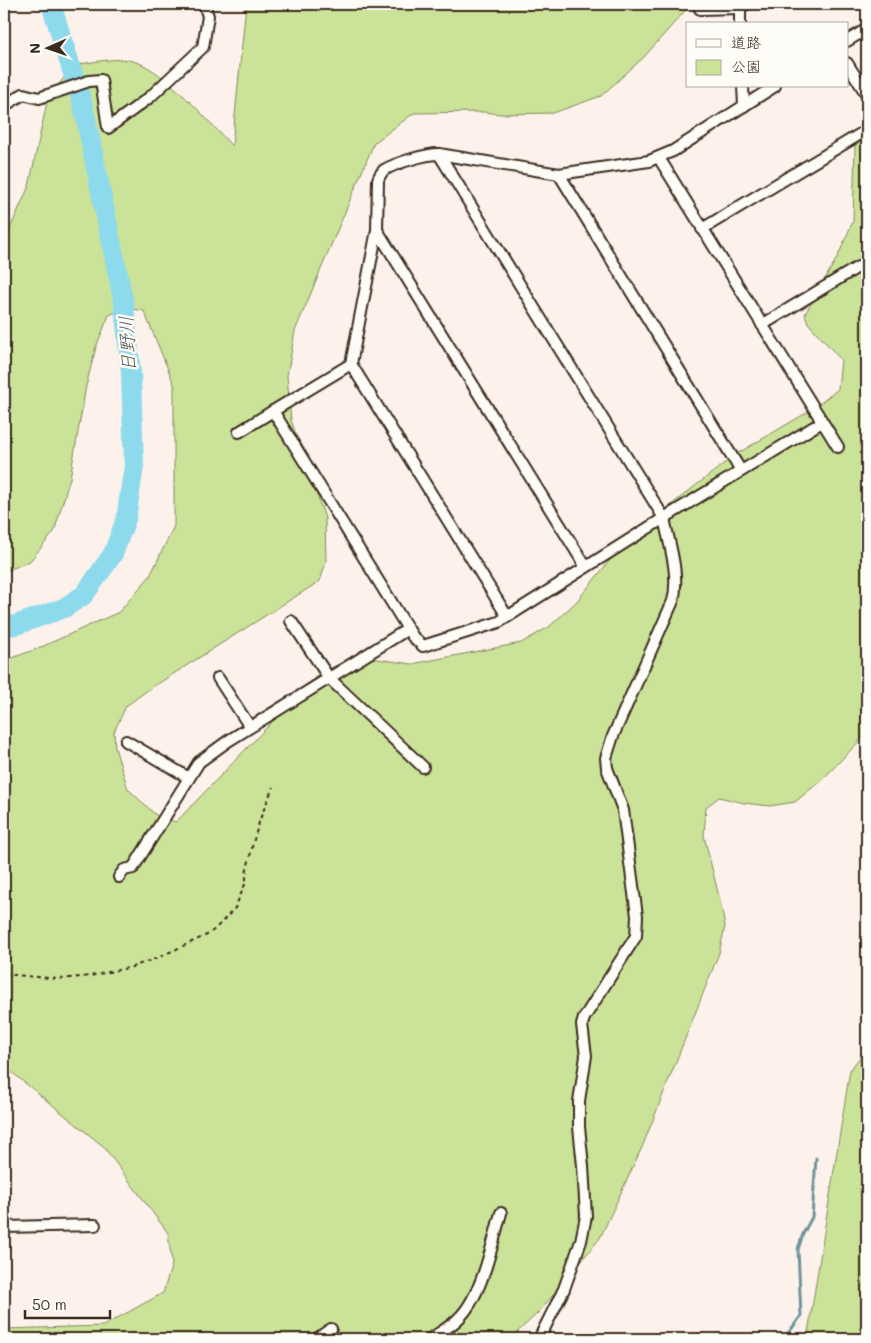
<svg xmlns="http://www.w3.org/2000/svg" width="871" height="1343" viewBox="0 0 871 1343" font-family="Mali,'Klee One',sans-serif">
	<rect width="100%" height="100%" fill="#fcf2eb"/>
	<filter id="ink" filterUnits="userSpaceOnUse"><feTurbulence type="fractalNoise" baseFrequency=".02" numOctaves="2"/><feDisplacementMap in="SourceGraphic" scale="10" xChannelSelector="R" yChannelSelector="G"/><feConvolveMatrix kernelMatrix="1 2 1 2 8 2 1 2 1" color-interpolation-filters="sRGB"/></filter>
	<g filter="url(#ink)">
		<g fill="#cbe398" stroke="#83865b">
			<path d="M 246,4 L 691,4 L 644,57 L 601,96 L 553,113 L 500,114 L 484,112 L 414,113 L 374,143 L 295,331 L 287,376 L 291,420 L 325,518 L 326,562 L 320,581 L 148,690 L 126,706 L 114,732 L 115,748 L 128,789 L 157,816 L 176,822 L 319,673 L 357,656 L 412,664 L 521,643 L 549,627 L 577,601 L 626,540 L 735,455 L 813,409 L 838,389 L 841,360 L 808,323 L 805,314 L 838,256 L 853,221 L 855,145 L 867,125 L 867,733 L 823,779 L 795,802 L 770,806 L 744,803 L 719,797 L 706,807 L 704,836 L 721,905 L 725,927 L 719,953 L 643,1145 L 600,1238 L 539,1312 L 510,1339 L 4,1339 L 4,1329 L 103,1326 L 163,1293 L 172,1264 L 168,1233 L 103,1146 L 4,1066 L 4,661 L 39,648 L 119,612 L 150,576 L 174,526 L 174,384 L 144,311 L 127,308 L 109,315 L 96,347 L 86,386 L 70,478 L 54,532 L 30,561 L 4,572 L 4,242 L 29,186 L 48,97 L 75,65 C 91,62 118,57 133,61 C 163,68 210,123 232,146 Z"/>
			<path d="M 867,1048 L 867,1339 L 807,1339 L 850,1070 Z"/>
		</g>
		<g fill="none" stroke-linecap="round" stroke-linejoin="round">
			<path stroke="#6d949a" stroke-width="3" d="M 784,1339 L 801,1316 L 798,1249 L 803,1234 L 812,1217 L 816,1158"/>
			<path stroke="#8edaed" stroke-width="20" d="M 4,626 L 16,625 L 64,608 L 84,595 L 113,554 L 126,519 L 134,466 L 131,373 L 124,304 L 83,105 L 51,4"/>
			<g stroke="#3b2a1e" stroke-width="14">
				<g id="street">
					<path d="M 700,9 L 740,8"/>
					<path d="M 740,24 L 740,8 L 746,4"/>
					<path d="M 847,41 L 867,29"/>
					<path d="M 847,63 L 867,95"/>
					<path d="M 743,86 L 744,106"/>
					<path d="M 4,106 L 23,94 L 39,98 L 89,81 L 101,80 L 108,128 L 150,97 L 203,47 L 208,16 L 204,4"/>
					<path d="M 439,154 L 664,518 C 669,544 680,574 673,601 L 613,736 L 606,758 L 607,768 L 623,810 L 637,916 L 636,936 L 584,1018 L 582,1025 L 586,1056 L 579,1101 L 579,1127 L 583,1166 L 586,1216 L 581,1241 L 564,1289 L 539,1339"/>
					<path d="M 659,158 L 838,447"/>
					<path d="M 559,174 L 741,471"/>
					<path d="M 702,229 L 867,130"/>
					<path d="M 377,230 L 586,567"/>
					<path d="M 762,325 L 858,267"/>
					<path d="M 351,364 L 273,411 L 413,637 L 423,646 L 499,622 L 664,518 L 822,422"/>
					<path d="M 239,432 L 273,411"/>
					<path d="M 507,616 L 351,364 L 377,230 L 378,180 C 379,176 381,173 384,170 C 396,163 425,154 439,154 L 559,174 L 649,161 L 673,151 L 775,86"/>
					<path d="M 291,621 L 329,678 L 423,767"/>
					<path d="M 218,678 L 250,727"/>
					<path d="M 126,741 L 189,778"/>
					<path d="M 119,877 L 124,870 L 133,868 L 199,762 L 228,741 L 408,629"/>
					<path d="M 4,1227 L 95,1225"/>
					<path d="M 316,1339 L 331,1329"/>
					<path d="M 430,1339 C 439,1333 450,1327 458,1319 C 482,1297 492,1244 501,1213"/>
				</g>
			</g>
			<path stroke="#3b2a1e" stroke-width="2" stroke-dasharray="4 4" stroke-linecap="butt" d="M 4,974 L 60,979 L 90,976 L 132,967 L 157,958 L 207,935 L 215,929 L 235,908 L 246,882 L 246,874 L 253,843 L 260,819 L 273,787"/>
			<use href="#street" stroke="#fdfcf7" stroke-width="10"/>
		</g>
	</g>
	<g text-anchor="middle" stroke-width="5" stroke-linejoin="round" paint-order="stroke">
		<g font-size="19" font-style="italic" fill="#505652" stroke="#fdfcf7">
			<text transform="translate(127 344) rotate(-93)" y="7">日野川</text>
		</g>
	</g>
	<rect width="871" height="1343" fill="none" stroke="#fdfcf7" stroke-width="20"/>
	<rect x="10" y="10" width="851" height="1323" fill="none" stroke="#3b2a1e" stroke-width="2" filter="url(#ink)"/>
	<rect x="686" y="22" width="162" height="65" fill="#fdfcf7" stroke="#afa8a0"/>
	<rect x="696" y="39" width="25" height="8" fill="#fdfcf7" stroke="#afa8a0"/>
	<text x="731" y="48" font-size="15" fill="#3b2a1e">道路</text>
	<rect x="696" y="60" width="25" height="15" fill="#cbe398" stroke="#afa8a0"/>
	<text x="731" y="72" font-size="15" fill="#3b2a1e">公園</text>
	<g transform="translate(48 48) rotate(268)" stroke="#fdfcf7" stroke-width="4" paint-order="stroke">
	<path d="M0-4L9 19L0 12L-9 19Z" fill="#3b2a1e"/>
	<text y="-8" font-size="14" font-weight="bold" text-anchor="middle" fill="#3b2a1e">N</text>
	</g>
	<path d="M25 1310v8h85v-8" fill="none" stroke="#3b2a1e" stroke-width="2.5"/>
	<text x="32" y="1310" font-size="15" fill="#3b2a1e" stroke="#fdfcf7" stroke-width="4" paint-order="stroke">50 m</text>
</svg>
